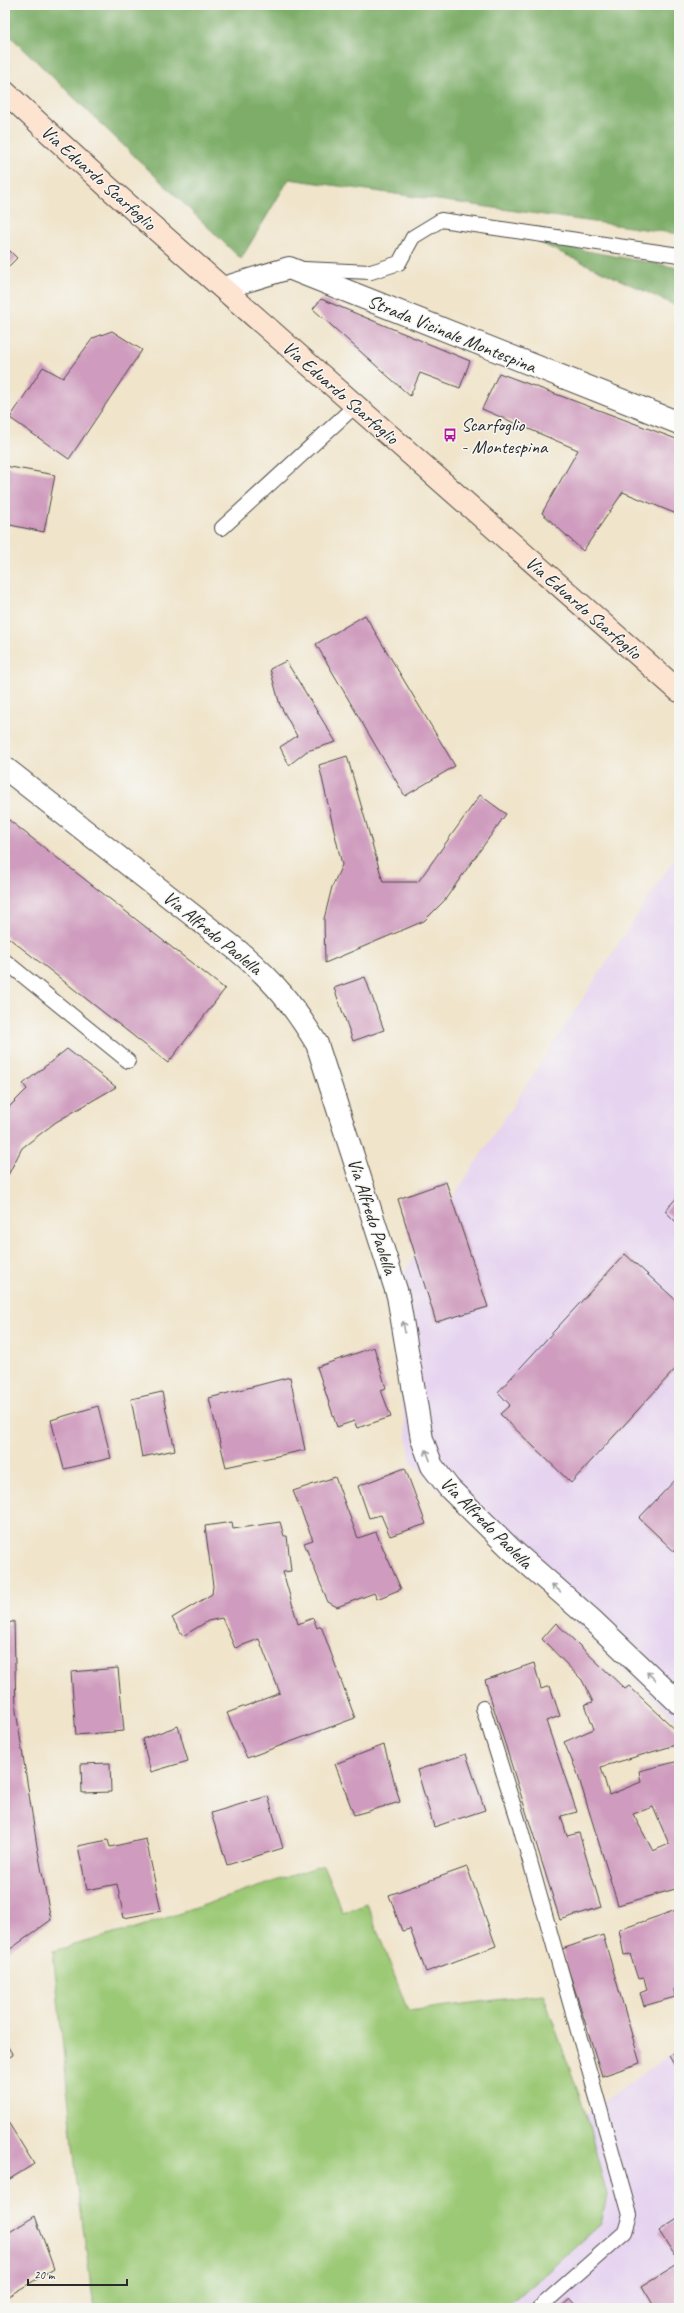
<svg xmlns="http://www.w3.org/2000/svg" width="684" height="2313" viewBox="0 0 684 2313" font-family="Caveat,sans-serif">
	<rect width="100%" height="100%" fill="#f6f6f2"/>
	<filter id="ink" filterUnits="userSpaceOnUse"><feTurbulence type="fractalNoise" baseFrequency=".025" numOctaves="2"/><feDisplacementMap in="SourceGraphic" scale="8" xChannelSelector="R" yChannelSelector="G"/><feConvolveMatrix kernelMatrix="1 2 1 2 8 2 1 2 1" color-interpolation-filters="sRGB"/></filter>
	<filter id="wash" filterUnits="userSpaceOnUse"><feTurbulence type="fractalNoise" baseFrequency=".012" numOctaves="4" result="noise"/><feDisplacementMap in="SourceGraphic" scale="16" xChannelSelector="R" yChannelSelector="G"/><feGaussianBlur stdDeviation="0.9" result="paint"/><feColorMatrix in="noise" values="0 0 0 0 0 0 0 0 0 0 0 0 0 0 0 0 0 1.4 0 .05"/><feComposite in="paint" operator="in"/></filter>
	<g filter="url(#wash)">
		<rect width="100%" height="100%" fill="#f0e4ca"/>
		<g fill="#e6d3f0">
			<path d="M 679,851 L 679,1724 L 411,1462 L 386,1300 Z"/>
			<path d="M 679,2048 L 679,2308 L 507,2308 L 601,2224 L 607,2195 L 586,2114 Z"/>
		</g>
		<path fill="#9cc976" stroke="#647a50" d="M 323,1865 L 343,1913 L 367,1904 L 408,2011 L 543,1994 L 586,2114 L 607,2195 L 601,2224 L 507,2308 L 94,2308 L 77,2183 L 53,1951 L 139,1927 Z"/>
		<g fill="#7dad67" stroke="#546c49">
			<path d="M 5,5 L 679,5 L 679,234 L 289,179 L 241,259 L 5,31 Z"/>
			<path d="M 538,242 L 679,268 L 679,307 Z"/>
		</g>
		<g id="blocks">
			<g fill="#cf9bbe" fill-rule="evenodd">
				<path d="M 5,246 L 17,258 L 5,270 Z"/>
				<path d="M 321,299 L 470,361 L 460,388 L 420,373 L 410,396 L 313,309 Z"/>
				<path d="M 112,331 L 142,350 L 69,459 L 10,418 L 43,367 L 63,378 L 93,338 Z"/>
				<path d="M 499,373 L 679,440 L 679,515 L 623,492 L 583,551 L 542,513 L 578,450 L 482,409 Z"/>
				<path d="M 5,466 L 55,475 L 44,532 L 5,524 Z"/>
				<path d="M 365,615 L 455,766 L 405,796 L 316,644 Z"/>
				<path d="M 286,661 L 336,742 L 307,751 L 289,765 L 280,747 L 297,736 L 280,705 L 270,669 Z"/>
				<path d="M 347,756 L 383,882 L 418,882 L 480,795 L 506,814 L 444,901 L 424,921 L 325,963 L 324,919 L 332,887 L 342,865 L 319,765 Z"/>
				<path d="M 5,817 L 225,989 L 168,1063 L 5,935 Z"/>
				<path d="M 365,977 L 384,1030 L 353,1041 L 334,988 Z"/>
				<path d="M 67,1049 L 116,1087 L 56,1122 L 22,1148 L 5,1181 L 5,1111 L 27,1089 L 23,1084 Z"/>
				<path d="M 446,1182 L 488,1307 L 436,1322 L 398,1199 Z"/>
				<path d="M 679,1195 L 679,1225 L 665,1211 Z"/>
				<path d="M 625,1254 L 679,1303 L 679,1365 L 571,1483 L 500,1414 L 510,1405 L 498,1392 Z"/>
				<path d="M 374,1347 L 386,1388 L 381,1390 L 391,1417 L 357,1428 L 354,1421 L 337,1427 L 317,1367 Z"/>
				<path d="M 290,1377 L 305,1450 L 226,1467 L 209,1398 Z"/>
				<path d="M 162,1392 L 175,1450 L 142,1457 L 131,1399 Z"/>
				<path d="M 98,1406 L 111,1458 L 64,1469 L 51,1420 Z"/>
				<path d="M 405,1468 L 426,1524 L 390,1536 L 381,1515 L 369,1518 L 358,1486 Z"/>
				<path d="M 679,1476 L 679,1556 L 639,1518 Z"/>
				<path d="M 335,1477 L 358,1538 L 376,1532 L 401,1589 L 377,1599 L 374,1593 L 337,1607 L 328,1602 L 304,1543 L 313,1540 L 293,1491 Z"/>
				<path d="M 232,1522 L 233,1529 L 280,1522 L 284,1536 L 287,1536 L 291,1571 L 283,1572 L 298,1624 L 313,1618 L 317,1628 L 321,1626 L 355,1718 L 247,1758 L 227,1713 L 280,1693 L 259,1639 L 235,1648 L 222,1618 L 208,1621 L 183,1636 L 172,1618 L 212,1594 L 213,1586 L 205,1526 Z"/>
				<path d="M 14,1621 L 16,1711 L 37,1846 L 51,1920 L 9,1950 L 5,1942 L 5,1625 Z"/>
				<path d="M 556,1623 L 625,1689 L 629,1686 L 679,1733 L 679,1744 L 601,1767 L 609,1795 L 641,1782 L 639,1771 L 679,1761 L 679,1888 L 618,1905 L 577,1772 L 564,1742 L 594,1729 L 585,1704 L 593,1702 L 582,1680 L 542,1639 ZM 653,1807 L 669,1844 L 653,1851 L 633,1814 Z"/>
				<path d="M 534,1663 L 541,1689 L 550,1686 L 560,1716 L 546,1721 L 577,1812 L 561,1816 L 567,1836 L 579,1833 L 601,1907 L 560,1920 L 485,1680 Z"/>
				<path d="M 118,1668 L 124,1731 L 76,1735 L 71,1672 Z"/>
				<path d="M 178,1726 L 188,1761 L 151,1772 L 142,1739 Z"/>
				<path d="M 384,1745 L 400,1802 L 354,1815 L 335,1764 Z"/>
				<path d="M 466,1754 L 485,1810 L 434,1827 L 417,1770 Z"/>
				<path d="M 110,1763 L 111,1792 L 82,1793 L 81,1764 Z"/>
				<path d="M 268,1796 L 283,1848 L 227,1865 L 211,1813 Z"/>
				<path d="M 146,1839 L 161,1911 L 124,1918 L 117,1884 L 87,1890 L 78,1846 L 108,1840 L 110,1847 Z"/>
				<path d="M 467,1867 L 496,1946 L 426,1972 L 410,1929 L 402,1931 L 389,1895 Z"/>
				<path d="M 679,1909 L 679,1988 L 674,1989 L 675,1997 L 644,2006 L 640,1993 L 647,1990 L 644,1978 L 638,1979 L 630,1954 L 624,1955 L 619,1930 Z"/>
				<path d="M 603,1935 L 640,2063 L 602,2076 L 562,1949 Z"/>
				<path d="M 5,2042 L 13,2055 L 5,2060 Z"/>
				<path d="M 679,2050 L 679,2073 L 669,2056 Z"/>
				<path d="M 5,2117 L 34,2164 L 5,2182 Z"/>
				<path d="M 35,2216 L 54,2269 L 5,2298 L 5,2235 Z"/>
				<path d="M 679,2218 L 679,2262 L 659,2231 Z"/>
				<path d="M 679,2263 L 679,2308 L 655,2308 L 642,2286 Z"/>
				<path d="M 570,2299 L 578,2308 L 560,2308 Z"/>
			</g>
		</g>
	</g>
	<g filter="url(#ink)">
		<use href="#blocks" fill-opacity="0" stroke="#494743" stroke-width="1"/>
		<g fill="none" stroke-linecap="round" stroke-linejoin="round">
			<g stroke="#494743" stroke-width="16">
				<g id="lane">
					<path d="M 304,269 L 371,272 L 399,263 L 413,237 L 441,220 L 679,255"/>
					<path d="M 222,528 L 356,405"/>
					<path d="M 5,961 L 128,1061"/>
					<path d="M 483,1708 L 520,1826 L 630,2215 L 625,2232 L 539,2308"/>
				</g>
			</g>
			<g stroke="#494743" stroke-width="24">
				<g id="street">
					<path d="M 223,288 L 289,268 L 679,423"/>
					<path d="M 5,768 L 237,950 C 274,981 292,1003 317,1044 L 398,1296 L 422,1439 L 432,1466 L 449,1488 L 511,1549 L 591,1619 L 679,1703"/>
				</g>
			</g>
			<g stroke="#494743" stroke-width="24">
				<path id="secondary" d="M 5,92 L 109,188 L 679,691"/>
			</g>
			<use href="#lane" stroke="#fff" stroke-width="14"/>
			<use href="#street" stroke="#fff" stroke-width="22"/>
			<use href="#secondary" stroke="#fde4d1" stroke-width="22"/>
		</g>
		<defs><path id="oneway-shaft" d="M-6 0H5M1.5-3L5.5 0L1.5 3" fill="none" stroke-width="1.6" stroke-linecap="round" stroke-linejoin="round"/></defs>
		<g stroke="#a0a0a0">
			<use href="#oneway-shaft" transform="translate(404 1327) rotate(-100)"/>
			<use href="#oneway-shaft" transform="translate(428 1455) rotate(-111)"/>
			<use href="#oneway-shaft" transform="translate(556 1588) rotate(-139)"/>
			<use href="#oneway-shaft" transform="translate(651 1676) rotate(-136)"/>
		</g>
	</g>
	<defs>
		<g id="bus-bare" transform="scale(1.08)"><path d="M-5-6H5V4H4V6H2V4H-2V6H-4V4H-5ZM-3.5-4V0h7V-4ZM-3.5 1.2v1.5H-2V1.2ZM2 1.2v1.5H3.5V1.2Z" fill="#b5179e" stroke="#f6f6f2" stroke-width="2.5" paint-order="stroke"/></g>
	</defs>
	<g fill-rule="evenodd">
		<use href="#bus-bare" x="450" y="435"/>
	</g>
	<g text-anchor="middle" stroke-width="3" stroke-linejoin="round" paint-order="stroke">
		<g font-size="19" fill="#2b2b2b" stroke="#f6f6f2">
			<text transform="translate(99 177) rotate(42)" y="7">Via Eduardo Scarfoglio</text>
			<text transform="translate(452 333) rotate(22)" y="7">Strada Vicinale Montespina</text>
			<text transform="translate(341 392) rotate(41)" y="7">Via Eduardo Scarfoglio</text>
			<text transform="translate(584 607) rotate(41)" y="7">Via Eduardo Scarfoglio</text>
			<text transform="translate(213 932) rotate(39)" y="7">Via Alfredo Paolella</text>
			<text transform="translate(373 1216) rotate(72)" y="7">Via Alfredo Paolella</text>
			<text transform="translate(487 1522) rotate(45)" y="7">Via Alfredo Paolella</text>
		</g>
		<g font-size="19" fill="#2b2b2b" stroke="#f6f6f2" text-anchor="start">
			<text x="461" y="431">Scarfoglio<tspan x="461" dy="22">- Montespina</tspan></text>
		</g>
	</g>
	<rect width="684" height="2313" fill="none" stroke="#f6f6f2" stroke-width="20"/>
	<path d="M28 2279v6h99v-6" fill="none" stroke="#2b2b2b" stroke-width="2"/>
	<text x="34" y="2279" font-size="12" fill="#2b2b2b" stroke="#f6f6f2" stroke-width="3" paint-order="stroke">20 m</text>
</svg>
